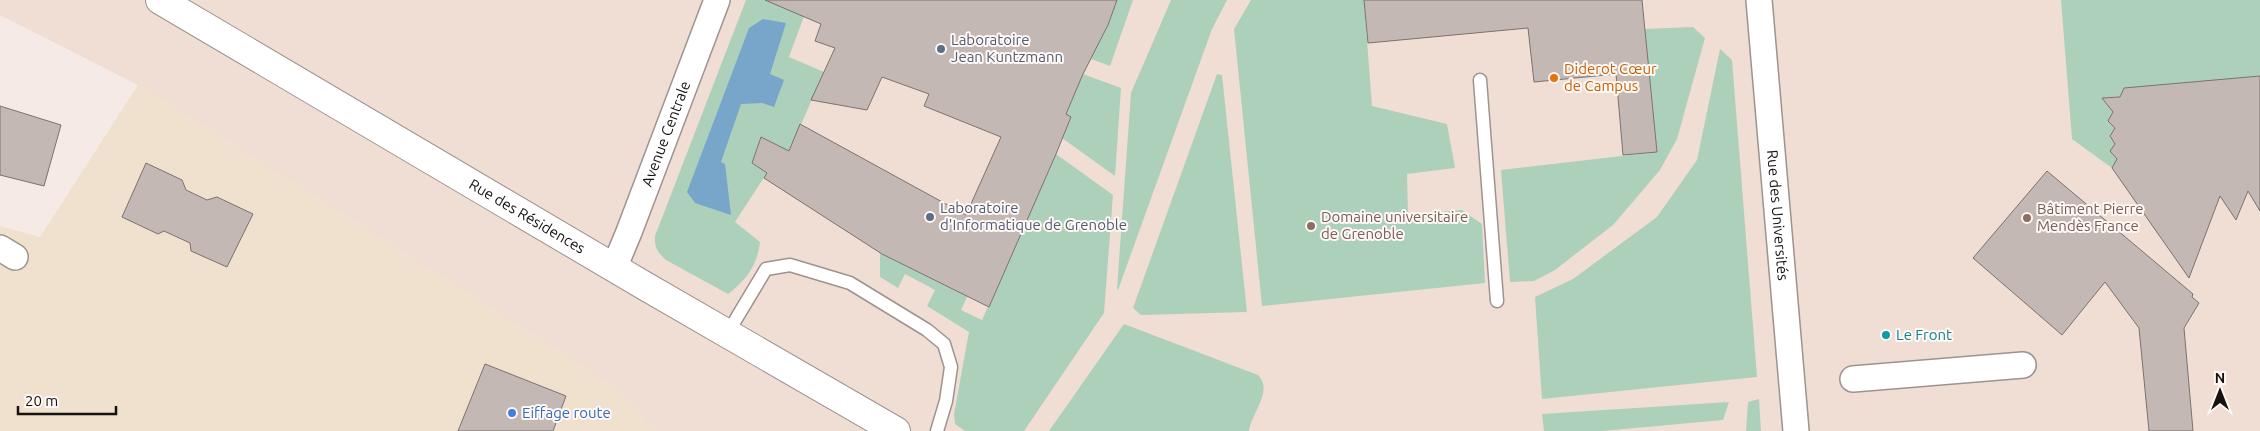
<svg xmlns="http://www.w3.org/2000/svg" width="2260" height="431" viewBox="0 0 2260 431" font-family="Ubuntu,sans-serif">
	<rect width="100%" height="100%" fill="#f5eae5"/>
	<path fill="#f0ded5" d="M 0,0 L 2260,0 L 2260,431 L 654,431 L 607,383 L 584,367 L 138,85 L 0,15 Z"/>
	<path fill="#f0e0ce" d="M 138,85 L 584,367 L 607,383 L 654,431 L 0,431 L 0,226 L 40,237 Z"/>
	<g fill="#add0ba">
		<path d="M 746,0 L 810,0 L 789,57 L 824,72 L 788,154 L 761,137 L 752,163 L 767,173 L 735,222 L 760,242 C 757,266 747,279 728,294 L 666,260 C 658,253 654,247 655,236 Z"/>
		<path d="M 1117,0 L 1133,0 L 1110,66 L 1091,59 L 1108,25 Z"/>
		<path d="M 1171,0 L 1227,0 L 1212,29 L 1118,290 L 1117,289 L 1131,93 Z"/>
		<path d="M 1251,0 L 1364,0 L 1372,106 L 1447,124 L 1455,168 L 1407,174 L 1408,215 L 1462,210 L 1482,224 L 1485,283 L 1262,306 L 1234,29 Z"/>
		<path d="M 2061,0 L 2260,0 L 2260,76 L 2123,89 L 2120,97 L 2112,97 L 2107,104 L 2113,112 L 2108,121 L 2115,128 L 2110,136 L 2115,144 L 2110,151 L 2117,159 L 2112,168 L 2072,139 Z"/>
		<path d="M 1693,27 L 1705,38 L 1677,139 L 1660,170 L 1613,225 L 1555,270 L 1534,281 L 1510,282 L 1501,170 L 1657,152 L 1645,29 Z"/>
		<path d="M 1720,49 L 1732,60 L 1757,377 L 1542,399 L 1535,297 L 1573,279 L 1657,217 L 1697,160 Z"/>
		<path d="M 1083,74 L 1121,88 L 1115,176 L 1062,138 L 1071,117 L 1066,114 Z"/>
		<path d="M 1217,74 L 1222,75 L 1247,312 L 1141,315 L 1133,308 Z"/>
		<path d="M 1056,154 L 1113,195 L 1104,313 L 1024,431 L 965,431 L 955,424 L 954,414 L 969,332 L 927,306 L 935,290 L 905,274 L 898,288 L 880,277 L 880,253 L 956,291 L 958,288 L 969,293 L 961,310 L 982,320 Z"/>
		<path d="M 1124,324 L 1258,375 C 1274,390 1251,414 1249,431 L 1049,431 Z"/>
		<path d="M 1759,399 L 1761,431 L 1746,431 L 1748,402 Z"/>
		<path d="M 1729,402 L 1723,420 L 1602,431 L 1544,431 L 1542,414 Z"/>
	</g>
	<path fill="#78a6ca" d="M 763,19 L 786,23 L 770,74 L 784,80 L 774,107 L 762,103 L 741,104 L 721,162 L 725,164 L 731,215 L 695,203 L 687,192 L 749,28 Z"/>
	<g fill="#c3b8b4" stroke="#7b726e">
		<path d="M 765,0 L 1117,0 L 1108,25 L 1083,74 L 1066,114 L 1071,117 L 1056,154 L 989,307 L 882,254 L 764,178 L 767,173 L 752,163 L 761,137 L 789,151 L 800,124 L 966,215 L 1001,137 L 924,106 L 929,94 L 882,77 L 867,110 L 811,100 L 835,48 L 815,41 L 821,24 Z"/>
		<path d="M 1364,0 L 1642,0 L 1657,152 L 1623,155 L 1616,74 L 1534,82 L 1528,28 L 1368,43 Z"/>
		<path d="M 2260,76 L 2260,211 L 2248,191 L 2236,220 L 2220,196 L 2189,278 L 2112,168 L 2117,159 L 2110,151 L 2115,144 L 2110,136 L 2115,128 L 2108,121 L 2113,112 L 2102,98 L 2120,97 L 2124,88 Z"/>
		<path d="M 0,106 L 61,125 L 44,186 L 0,175 Z"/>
		<path d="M 146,163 L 182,180 L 186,190 L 207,200 L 217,197 L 253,214 L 227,267 L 191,251 L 190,243 L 164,231 L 158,234 L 122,217 Z"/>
		<path d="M 2047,171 L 2193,294 L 2192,297 L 2199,303 L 2184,328 L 2193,431 L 2149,431 L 2139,328 L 2105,282 L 2062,335 L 1973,258 Z"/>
		<path d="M 485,364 L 566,396 L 553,431 L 458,431 Z"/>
	</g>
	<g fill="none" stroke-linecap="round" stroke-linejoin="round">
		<g stroke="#9d938f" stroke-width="15">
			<g id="lane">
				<path d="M 1480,80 L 1497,301"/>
				<path d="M 727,334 L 766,269 L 790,265 L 850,283 L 927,330 L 944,344 L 951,367 L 946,401 L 937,431"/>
			</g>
		</g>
		<g stroke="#9d938f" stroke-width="28">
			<g id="street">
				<path id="s1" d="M 1759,0 L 1796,431"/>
				<path d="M 0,248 L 15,257"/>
				<path id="s2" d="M 614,268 L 629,232 L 717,0"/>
				<path d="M 1853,379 L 2023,365"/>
			</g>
		</g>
		<g stroke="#9d938f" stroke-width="30">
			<g id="secondary">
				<path id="s3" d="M 160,0 L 645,286 L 896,431"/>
			</g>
		</g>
		<use href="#lane" stroke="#fff" stroke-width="12"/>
		<use href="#street" stroke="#fff" stroke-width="25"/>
		<use href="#secondary" stroke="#fff" stroke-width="28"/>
	</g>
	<g fill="#5c6f8a" stroke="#fff8f5" stroke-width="2">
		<circle cx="941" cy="49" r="5"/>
		<circle cx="930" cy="217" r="5"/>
	</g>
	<circle fill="#e8710a" stroke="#fff8f5" stroke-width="2" cx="1554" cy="78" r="5"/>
	<g fill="#8d6e63" stroke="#fff8f5" stroke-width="2">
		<circle cx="2027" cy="218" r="5"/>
		<circle cx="1311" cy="226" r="5"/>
	</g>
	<circle fill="#0f9aa8" stroke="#fff8f5" stroke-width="2" cx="1886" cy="335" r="5"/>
	<circle fill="#3f7fe0" stroke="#fff8f5" stroke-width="2" cx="512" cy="413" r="5"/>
	<g text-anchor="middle" stroke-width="4" stroke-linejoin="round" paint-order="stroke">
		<g font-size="15" fill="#4e5e75" stroke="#fff8f5" text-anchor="start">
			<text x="951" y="45">Laboratoire<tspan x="951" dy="17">Jean Kuntzmann</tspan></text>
			<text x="940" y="213">Laboratoire<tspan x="940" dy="17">d'Informatique de Grenoble</tspan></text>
		</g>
		<g font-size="15" fill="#c56008" stroke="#fff8f5" text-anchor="start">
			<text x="1564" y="74">Diderot Cœur<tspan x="1564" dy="17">de Campus</tspan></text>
		</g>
		<g font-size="15" fill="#151210" stroke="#fff8f5">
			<text dy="5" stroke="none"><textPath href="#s2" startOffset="144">Avenue Centrale</textPath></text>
			<text dy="5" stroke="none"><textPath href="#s1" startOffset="216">Rue des Universités</textPath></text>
			<text dy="5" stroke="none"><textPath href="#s3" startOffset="426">Rue des Résidences</textPath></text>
		</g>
		<g font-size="15" fill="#785e54" stroke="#fff8f5" text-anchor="start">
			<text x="2037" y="214">Bâtiment Pierre<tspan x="2037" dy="17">Mendès France</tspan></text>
			<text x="1321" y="222">Domaine universitaire<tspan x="1321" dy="17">de Grenoble</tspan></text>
		</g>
		<g font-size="15" fill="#0d838f" stroke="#fff8f5" text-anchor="start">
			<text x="1896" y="340">Le Front</text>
		</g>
		<g font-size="15" fill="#366cbe" stroke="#fff8f5" text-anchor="start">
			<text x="522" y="418">Eiffage route</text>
		</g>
	</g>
	<g transform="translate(2220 391)" stroke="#fff8f5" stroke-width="4" paint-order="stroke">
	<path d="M0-4L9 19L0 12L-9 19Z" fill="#151210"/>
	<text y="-8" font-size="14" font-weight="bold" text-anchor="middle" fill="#151210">N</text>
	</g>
	<path d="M18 406v8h98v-8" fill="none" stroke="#151210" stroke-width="2.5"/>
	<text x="25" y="406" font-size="15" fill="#151210" stroke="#fff8f5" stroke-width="4" paint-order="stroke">20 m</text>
</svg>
